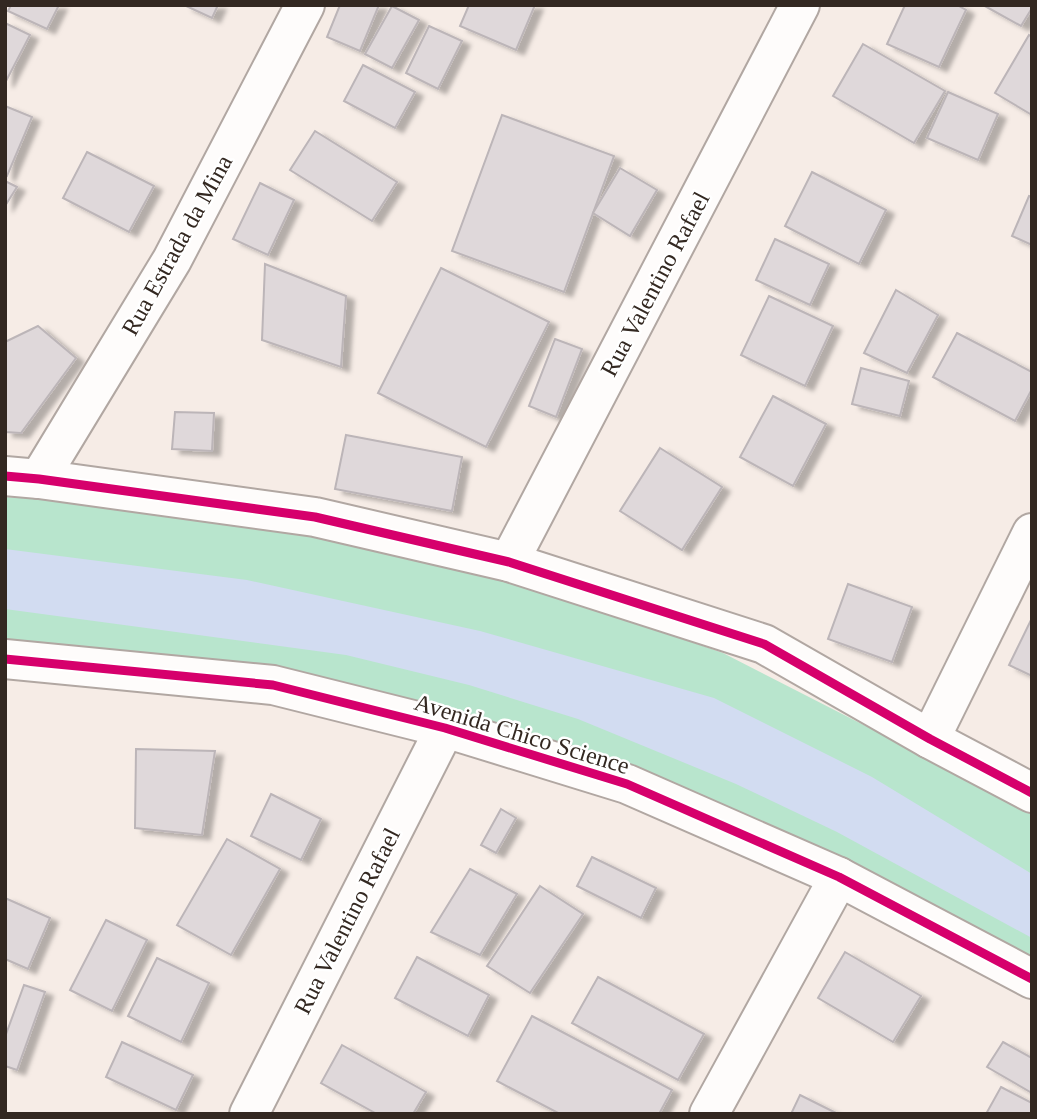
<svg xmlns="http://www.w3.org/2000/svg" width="1037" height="1119" viewBox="0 0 1037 1119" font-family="'Times New Roman',serif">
	<defs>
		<filter id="shadow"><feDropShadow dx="8" dy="4.5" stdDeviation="2" flood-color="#0004"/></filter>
	</defs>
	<rect width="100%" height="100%" fill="#f6ece6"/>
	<path fill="#b8e5cd" d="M 5,497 L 55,500 L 291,532 L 504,577 L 723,653 L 1032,811 L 1032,959 L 622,766 L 5,645 Z"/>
	<path fill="#d2dcf1" d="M 5,549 L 247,580 L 480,631 L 714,698 L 872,777 L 1032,874 L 1032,938 L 837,832 L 736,784 L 578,719 L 469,685 L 346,655 L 5,609 Z"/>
	<g fill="#dfd8da" stroke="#bcb5b8" stroke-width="2" filter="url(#shadow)">
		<path d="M 11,5 L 59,5 L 47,29 L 8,11 Z"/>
		<path d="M 184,5 L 218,5 L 212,18 Z"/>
		<path d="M 340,5 L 379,5 L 360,51 L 327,37 Z"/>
		<path d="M 469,5 L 535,5 L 516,50 L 460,26 Z"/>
		<path d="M 905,5 L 957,5 L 966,10 L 939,67 L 887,44 Z"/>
		<path d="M 983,5 L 1032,5 L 1032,8 L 1021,26 Z"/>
		<path d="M 392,6 L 419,20 L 392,68 L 365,54 Z"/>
		<path d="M 5,23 L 30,35 L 5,83 Z"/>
		<path d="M 429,26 L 462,41 L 438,89 L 406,73 Z"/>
		<path d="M 1029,35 L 1032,37 L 1032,115 L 995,93 Z"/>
		<path d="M 863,44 L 945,91 L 914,143 L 833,96 Z"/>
		<path d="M 363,65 L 415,92 L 395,128 L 344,101 Z"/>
		<path d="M 948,92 L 998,114 L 978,160 L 927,138 Z"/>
		<path d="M 5,106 L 32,117 L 7,176 L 5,175 Z"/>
		<path d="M 502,115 L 614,156 L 564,292 L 452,251 Z"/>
		<path d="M 315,131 L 397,182 L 372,221 L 290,170 Z"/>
		<path d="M 87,152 L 154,186 L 129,232 L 63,198 Z"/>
		<path d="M 620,168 L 657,190 L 630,236 L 593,213 Z"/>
		<path d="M 812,172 L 886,210 L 859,264 L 785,226 Z"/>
		<path d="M 5,181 L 17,187 L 5,206 Z"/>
		<path d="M 260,183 L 294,200 L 268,255 L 233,239 Z"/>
		<path d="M 1029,196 L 1032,197 L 1032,245 L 1012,236 Z"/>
		<path d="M 775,239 L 829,264 L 810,305 L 756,280 Z"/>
		<path d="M 265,264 L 346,296 L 341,367 L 262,340 Z"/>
		<path d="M 441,268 L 549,322 L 486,447 L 378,393 Z"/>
		<path d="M 896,290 L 938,315 L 907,373 L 864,353 Z"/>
		<path d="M 769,296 L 833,326 L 805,386 L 741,355 Z"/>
		<path d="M 38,326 L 76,358 L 21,433 L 5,432 L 5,342 Z"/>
		<path d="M 957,333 L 1032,372 L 1032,389 L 1015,421 L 933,377 Z"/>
		<path d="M 555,339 L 582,349 L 556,417 L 529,406 Z"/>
		<path d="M 861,368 L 909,381 L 900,416 L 852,404 Z"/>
		<path d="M 773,396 L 826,424 L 793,486 L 740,457 Z"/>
		<path d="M 175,412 L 214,413 L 212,451 L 172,449 Z"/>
		<path d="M 346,435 L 462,457 L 452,511 L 335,489 Z"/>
		<path d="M 660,448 L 722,487 L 682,550 L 620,511 Z"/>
		<path d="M 848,584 L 912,607 L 892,662 L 828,639 Z"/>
		<path d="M 1032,618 L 1032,676 L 1009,665 Z"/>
		<path d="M 136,749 L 215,751 L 202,835 L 135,828 Z"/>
		<path d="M 271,794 L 321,819 L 301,860 L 251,836 Z"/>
		<path d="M 501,809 L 516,818 L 496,853 L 481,845 Z"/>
		<path d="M 227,839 L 280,869 L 231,955 L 177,925 Z"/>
		<path d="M 592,857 L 656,888 L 641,918 L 577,886 Z"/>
		<path d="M 470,869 L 517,894 L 480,955 L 431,932 Z"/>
		<path d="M 540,886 L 583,914 L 530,993 L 487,966 Z"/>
		<path d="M 5,898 L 50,918 L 28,969 L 5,959 Z"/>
		<path d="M 106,920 L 147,940 L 112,1011 L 70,990 Z"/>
		<path d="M 845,952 L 921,996 L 893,1042 L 818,998 Z"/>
		<path d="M 417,957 L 489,995 L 468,1036 L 395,998 Z"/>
		<path d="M 157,958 L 209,983 L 181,1042 L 128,1016 Z"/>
		<path d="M 598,977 L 704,1034 L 678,1080 L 572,1023 Z"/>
		<path d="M 24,985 L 45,992 L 17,1070 L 5,1066 L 5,1037 Z"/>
		<path d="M 532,1016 L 672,1090 L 659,1114 L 560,1114 L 497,1081 Z"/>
		<path d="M 122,1042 L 193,1075 L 176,1110 L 106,1077 Z"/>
		<path d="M 1003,1042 L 1032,1058 L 1032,1093 L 987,1067 Z"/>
		<path d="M 342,1045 L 426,1092 L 413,1114 L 377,1114 L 321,1083 Z"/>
		<path d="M 1001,1087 L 1032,1103 L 1032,1114 L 986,1114 Z"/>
		<path d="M 800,1095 L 838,1114 L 791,1114 Z"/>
	</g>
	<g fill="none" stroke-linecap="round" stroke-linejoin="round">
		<g stroke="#b1a7a2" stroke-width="42">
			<g id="street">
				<path d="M 39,479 L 172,260 L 305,5"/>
				<path d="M 509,562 L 800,5"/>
				<path d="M 930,739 L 1032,533"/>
				<path d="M 249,1114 L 445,728"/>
				<path d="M 709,1114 L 839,877"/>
			</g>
		</g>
		<g stroke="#b1a7a2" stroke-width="42">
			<g id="secondary">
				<path d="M 5,476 L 39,479 L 315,517 L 509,562 L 764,644 L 930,739 L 1032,793"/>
				<path d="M 5,659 L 273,685 L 445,728 L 627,784 L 839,877 L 1032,979"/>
			</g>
		</g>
		<use href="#street" stroke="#fefcfb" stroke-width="38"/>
		<use href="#secondary" stroke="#fefcfb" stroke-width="38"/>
		<g stroke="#fff" stroke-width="13">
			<g id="cycleway">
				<path d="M 5,476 L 39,479 L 315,517 L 509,562 L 764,644 L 930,739 L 1032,793"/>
				<path d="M 5,659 L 273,685 L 445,728 L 627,784 L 839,877 L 1032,979"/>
			</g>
		</g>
		<use href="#cycleway" stroke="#d6006c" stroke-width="9"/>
	</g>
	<g text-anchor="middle" stroke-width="5" stroke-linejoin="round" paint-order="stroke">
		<g font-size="24" fill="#332821" stroke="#fff">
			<text transform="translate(177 245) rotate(-61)" y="8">Rua Estrada da Mina</text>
			<text transform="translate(655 284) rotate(-62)" y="8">Rua Valentino Rafael</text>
			<text transform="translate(522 734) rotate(17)" y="8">Avenida Chico Science</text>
			<text transform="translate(347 921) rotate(-63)" y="8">Rua Valentino Rafael</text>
		</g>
	</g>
	<rect width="1037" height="1119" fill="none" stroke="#332821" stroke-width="14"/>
</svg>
